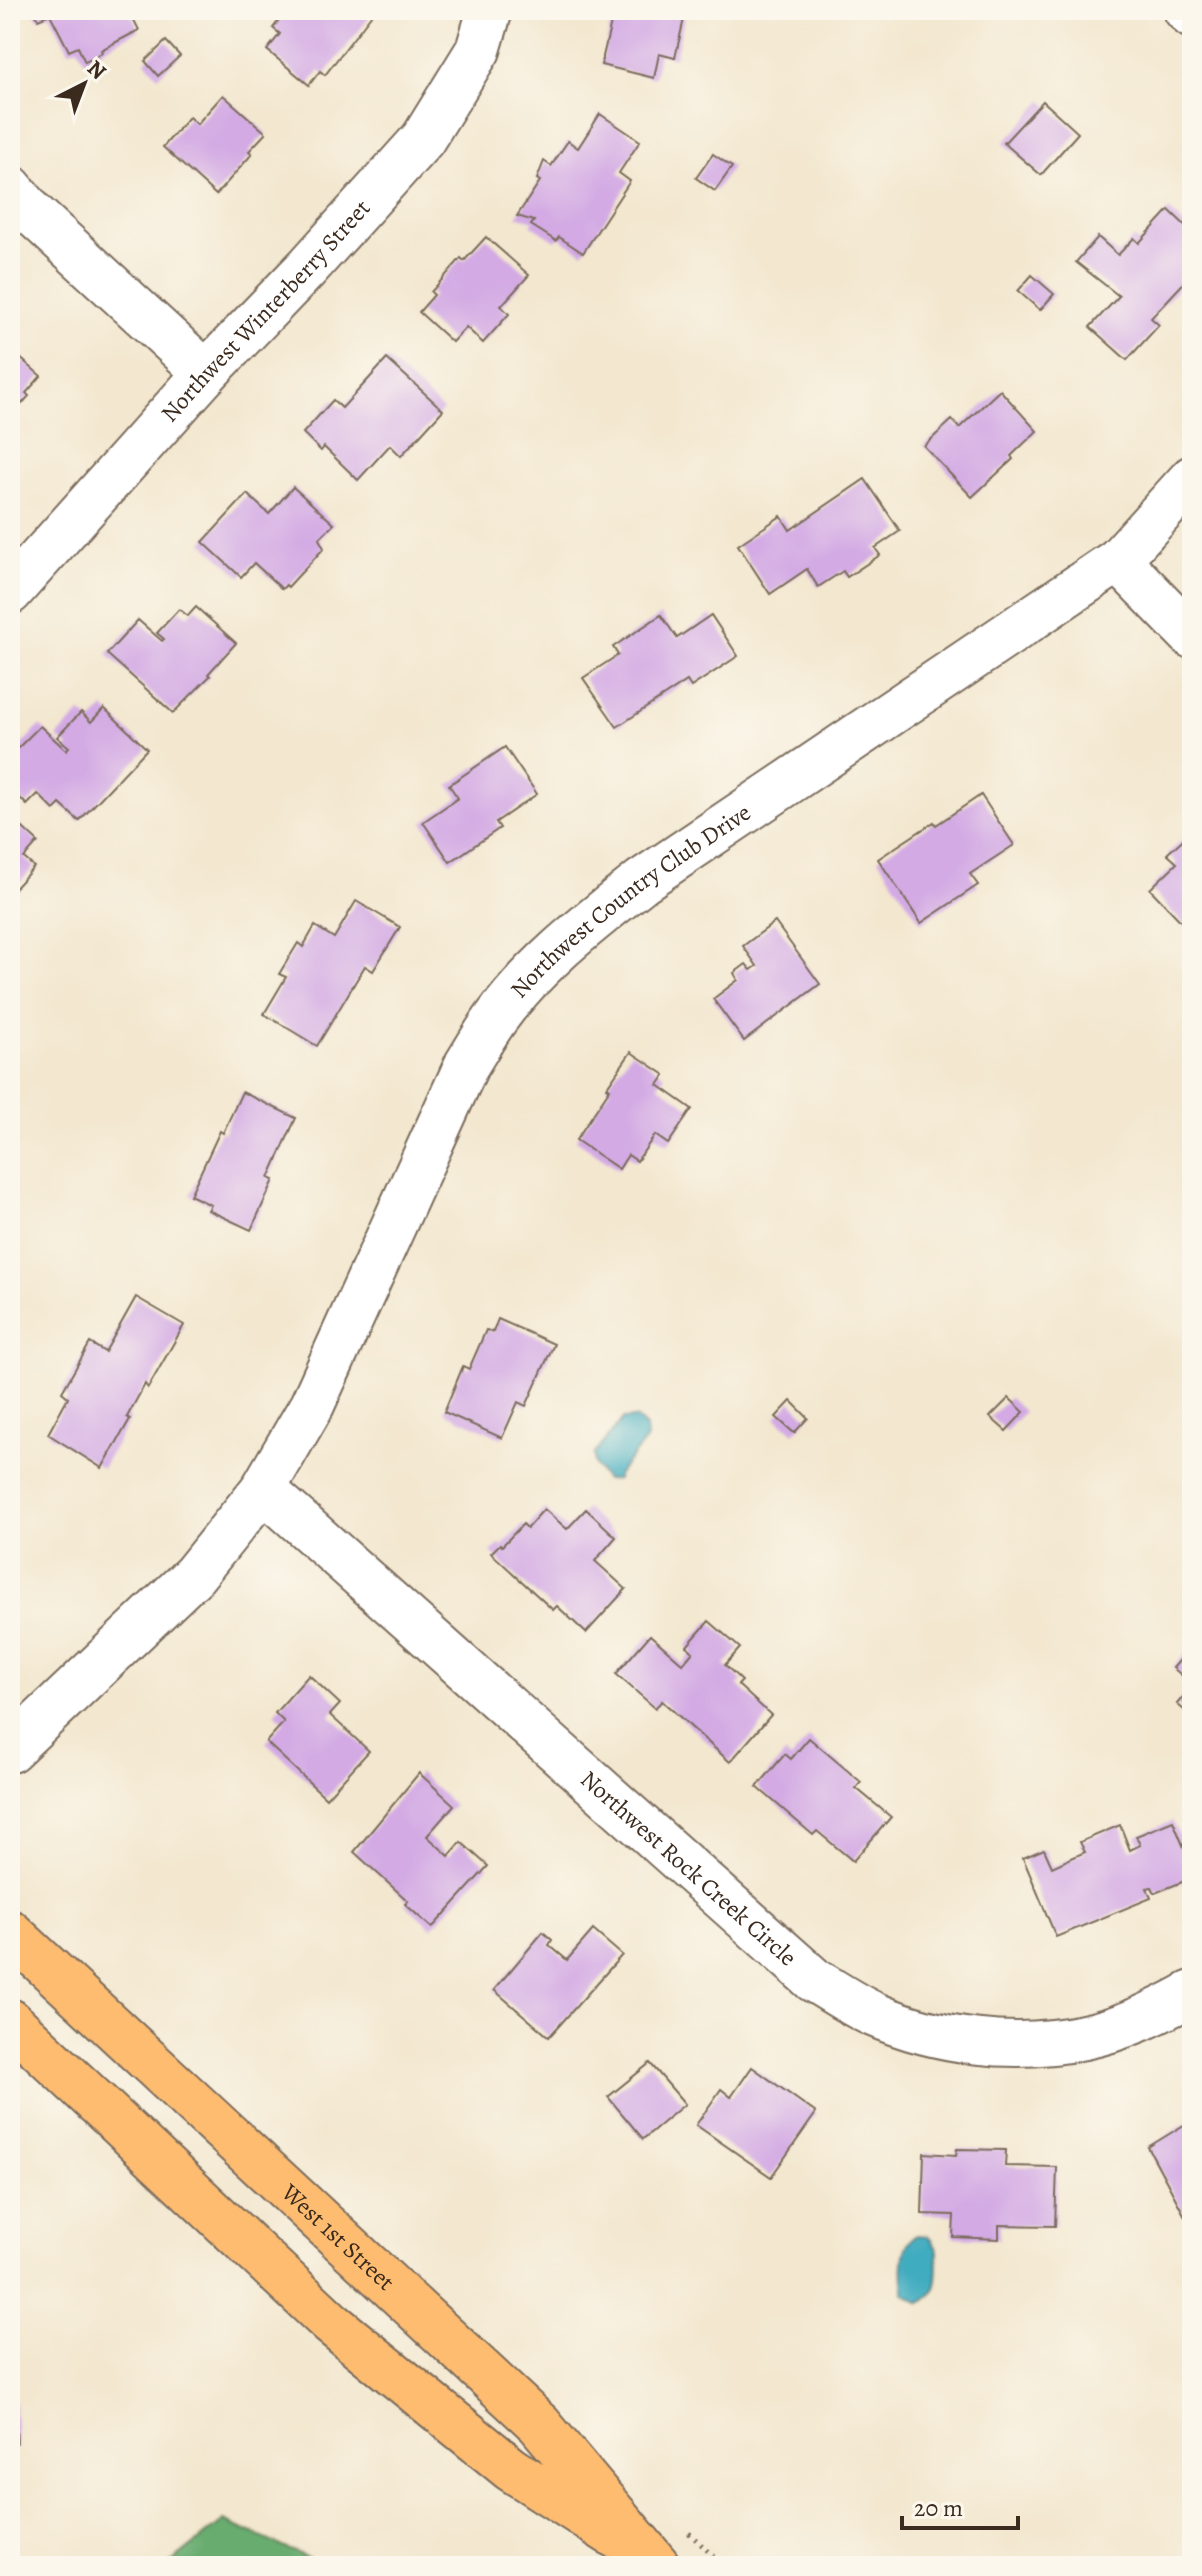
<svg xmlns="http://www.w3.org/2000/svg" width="1202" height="2576" viewBox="0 0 1202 2576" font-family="Alegreya,serif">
	<rect width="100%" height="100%" fill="#fbf7ec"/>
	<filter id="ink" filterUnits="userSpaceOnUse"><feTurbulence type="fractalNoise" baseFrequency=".0125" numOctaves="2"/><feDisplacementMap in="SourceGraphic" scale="16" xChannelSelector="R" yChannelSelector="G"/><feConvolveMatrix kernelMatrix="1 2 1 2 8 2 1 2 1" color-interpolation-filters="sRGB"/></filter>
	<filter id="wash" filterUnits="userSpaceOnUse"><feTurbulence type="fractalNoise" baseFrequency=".006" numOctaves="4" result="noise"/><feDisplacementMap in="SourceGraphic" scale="32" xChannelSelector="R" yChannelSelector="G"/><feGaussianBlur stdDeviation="1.8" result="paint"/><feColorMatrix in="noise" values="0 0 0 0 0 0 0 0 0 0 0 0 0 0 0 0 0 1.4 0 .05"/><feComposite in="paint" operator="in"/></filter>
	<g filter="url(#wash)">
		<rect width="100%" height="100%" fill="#f3e7cf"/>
		<path fill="#68ac70" stroke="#526b47" stroke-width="2" d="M 224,2521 L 318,2562 L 323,2566 L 167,2566 Z"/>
		<g fill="#40acbf" stroke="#3e6b6e" stroke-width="2">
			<path d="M 636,1418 L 646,1427 L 647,1439 L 617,1475 L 617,1479 L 606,1480 L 595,1466 L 594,1454 L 623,1419 Z"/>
			<path d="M 917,2235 L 928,2236 L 938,2250 C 937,2272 942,2293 920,2303 L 904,2293 C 902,2277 899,2243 917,2235 Z"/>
		</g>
		<g id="blocks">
			<g fill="#d3aae4">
				<path d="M 33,10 L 129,10 L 139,30 L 101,50 L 102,53 L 85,62 L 78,47 L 69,51 L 50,14 L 38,19 Z"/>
				<path d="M 287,10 L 367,10 L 372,14 L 325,75 L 320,71 L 309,85 L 267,50 L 280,34 L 273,28 Z"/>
				<path d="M 614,10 L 686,10 L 675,58 L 659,54 L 654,78 L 601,65 Z"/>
				<path d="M 166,41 L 180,56 L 158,76 L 145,61 Z"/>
				<path d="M 223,95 L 266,133 L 249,151 L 252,154 L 216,195 L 163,147 L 189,117 L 197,124 Z"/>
				<path d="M 1043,101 L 1078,133 L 1041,175 L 1004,143 Z"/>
				<path d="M 600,114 L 640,141 L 619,173 L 630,181 L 583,253 L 559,237 L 556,241 L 531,225 L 534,221 L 517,216 L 540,181 L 537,179 L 544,161 L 551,166 L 568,141 L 578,148 Z"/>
				<path d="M 713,154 L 732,167 L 715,191 L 696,178 Z"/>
				<path d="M 1169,210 L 1192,232 L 1192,274 L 1151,318 L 1159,325 L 1127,360 L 1090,327 L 1119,296 L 1076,262 L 1098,237 L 1118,255 L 1134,238 L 1139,243 Z"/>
				<path d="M 486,237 L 529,275 L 501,306 L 509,314 L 483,343 L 466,327 L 452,342 L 419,312 L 434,295 L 431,292 L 461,258 L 464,261 Z"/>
				<path d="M 1032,275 L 1054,294 L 1040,310 L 1018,291 Z"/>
				<path d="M 10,349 L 41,376 L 26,393 L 29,396 L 10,417 Z"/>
				<path d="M 387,359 L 443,410 L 401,456 L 390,445 L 358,480 L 324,447 L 321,451 L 303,433 L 333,400 L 342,408 Z"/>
				<path d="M 1000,390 L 1037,431 L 1011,456 L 1013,459 L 972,497 L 924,446 L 952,420 L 959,428 Z"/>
				<path d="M 865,479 L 900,531 L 875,548 L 880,555 L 847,577 L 843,571 L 818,587 L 807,569 L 770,594 L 738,545 L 781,516 L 790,530 Z"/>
				<path d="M 293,487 L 334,524 L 319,539 L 324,548 L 288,587 L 286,585 L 282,589 L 254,563 L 241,577 L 203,542 L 247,494 L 269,514 Z"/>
				<path d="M 196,607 L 236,643 L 208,674 L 210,676 L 173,713 L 107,654 L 138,620 L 162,641 L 164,639 L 157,633 L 179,609 L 188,616 Z"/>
				<path d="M 661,615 L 677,638 L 711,615 L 738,656 L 691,687 L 687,681 L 617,727 L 583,678 L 618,655 L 613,647 Z"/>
				<path d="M 104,708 L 147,749 L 79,821 L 60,804 L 54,810 L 38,794 L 27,805 L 10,788 L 10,756 L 40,726 L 66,750 L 69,747 L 57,737 L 81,712 L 91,722 Z"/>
				<path d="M 505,747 L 537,794 L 496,822 L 500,828 L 450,862 L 423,822 L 458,798 L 449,785 Z"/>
				<path d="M 981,795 L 1014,845 L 970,874 L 978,885 L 921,923 L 878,859 L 934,822 L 936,825 Z"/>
				<path d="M 10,816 L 38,842 L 24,858 L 34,867 L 10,893 Z"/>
				<path d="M 1192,831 L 1192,933 L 1150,889 L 1177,863 L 1167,854 Z"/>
				<path d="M 356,901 L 400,927 L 373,971 L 365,966 L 317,1046 L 264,1014 L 286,977 L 279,974 L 298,943 L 303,947 L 315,926 L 334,938 Z"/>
				<path d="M 775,922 L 820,984 L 744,1041 L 713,999 L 738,980 L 734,973 L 746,964 L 751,970 L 757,966 L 743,946 Z"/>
				<path d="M 631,1052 L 665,1075 L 658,1085 L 692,1109 L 668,1144 L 655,1135 L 637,1161 L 628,1155 L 619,1169 L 576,1140 L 610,1089 L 607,1087 Z"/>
				<path d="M 242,1092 L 296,1118 L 269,1178 L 274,1180 L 251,1230 L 208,1210 L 211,1205 L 190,1195 L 220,1131 L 223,1133 Z"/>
				<path d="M 136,1297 L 184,1325 L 148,1388 L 145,1384 L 127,1417 L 130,1419 L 102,1468 L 48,1434 L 68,1397 L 62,1392 L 90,1343 L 105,1352 Z"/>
				<path d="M 498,1319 L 554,1344 L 526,1406 L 518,1402 L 502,1438 L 444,1412 L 463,1366 L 469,1369 L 486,1330 L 493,1332 Z"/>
				<path d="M 1009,1398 L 1024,1412 L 1006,1431 L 990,1417 Z"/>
				<path d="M 791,1401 L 808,1418 L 794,1433 L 776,1417 Z"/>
				<path d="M 544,1509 L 567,1529 L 586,1509 L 616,1537 L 595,1561 L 626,1589 L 586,1633 L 557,1606 L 553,1610 L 491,1553 L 500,1544 L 502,1546 L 523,1524 L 527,1528 Z"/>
				<path d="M 709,1621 L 740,1648 L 725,1665 L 742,1681 L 738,1685 L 771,1715 L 730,1762 L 662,1701 L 655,1708 L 616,1674 L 650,1635 L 683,1664 L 693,1652 L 687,1646 Z"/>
				<path d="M 1192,1646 L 1192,1684 L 1173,1668 Z"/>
				<path d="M 309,1675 L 340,1704 L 330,1715 L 369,1751 L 326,1798 L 266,1742 L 284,1722 L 275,1713 Z"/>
				<path d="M 1192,1686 L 1192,1717 L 1177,1704 Z"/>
				<path d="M 809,1738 L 861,1782 L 856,1788 L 891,1817 L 853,1861 L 817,1831 L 813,1835 L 757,1787 L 785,1754 L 791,1759 Z"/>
				<path d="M 419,1773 L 454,1805 L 427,1836 L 449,1856 L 461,1842 L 488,1866 L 432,1928 L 405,1904 L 408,1901 L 354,1852 Z"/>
				<path d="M 1173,1821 L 1192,1867 L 1192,1878 L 1155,1893 L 1152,1887 L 1147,1888 L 1151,1898 L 1056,1937 L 1023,1858 L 1044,1849 L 1052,1867 L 1085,1852 L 1080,1842 L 1120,1825 L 1130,1850 L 1140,1845 L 1136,1836 Z"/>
				<path d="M 593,1930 L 622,1955 L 549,2037 L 494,1990 L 543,1932 L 552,1940 L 549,1945 L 567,1960 Z"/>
				<path d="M 650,2063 L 685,2104 L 643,2139 L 608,2097 Z"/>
				<path d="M 752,2067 L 816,2113 L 771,2177 L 696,2125 L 721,2089 L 731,2097 Z"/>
				<path d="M 1192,2120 L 1192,2217 L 1187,2220 L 1148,2147 Z"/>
				<path d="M 957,2149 L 1006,2150 L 1005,2166 L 1057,2167 L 1055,2226 L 999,2225 L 999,2239 L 953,2237 L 954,2215 L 922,2214 L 924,2153 L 956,2155 Z"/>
				<path d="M 10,2399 L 14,2399 L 17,2443 L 10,2444 Z"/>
			</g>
		</g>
	</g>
	<g filter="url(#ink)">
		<use href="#blocks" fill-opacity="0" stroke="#7b6c5c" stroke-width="2"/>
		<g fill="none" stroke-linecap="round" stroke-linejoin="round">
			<g stroke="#7b6c5c" stroke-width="48">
				<g id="minor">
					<path d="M 1186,10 L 1192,16"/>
					<path d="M 10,187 L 32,213 L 206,373"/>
					<path d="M 1118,560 L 1192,636"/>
					<path id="s1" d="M 10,592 L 206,373 L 307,268 L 423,139 L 478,50 L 490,10"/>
					<path id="s2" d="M 263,1489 L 814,1980 C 833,1991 853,2005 873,2014 C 937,2042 1015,2052 1084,2037 C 1123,2029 1158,2012 1192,1993"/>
					<path id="s3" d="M 10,1750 L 194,1575 L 263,1489 L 312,1405 L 467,1064 C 477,1048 486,1032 497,1017 C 536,963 591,922 642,881 L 1118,560 L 1192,478"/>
				</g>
			</g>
			<g stroke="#7b6c5c" stroke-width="48">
				<g id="major">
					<path id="s4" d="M 10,1932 L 539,2424 L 658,2566"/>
					<path d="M 10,2021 L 331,2323 L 511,2469 L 614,2535"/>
				</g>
			</g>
			<path stroke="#7b6c5c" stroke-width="5" stroke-dasharray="2 6" stroke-linecap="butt" d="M 689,2533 L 724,2566"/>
			<use href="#minor" stroke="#fff" stroke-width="44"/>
			<use href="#major" stroke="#febc71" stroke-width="44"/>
		</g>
	</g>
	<g text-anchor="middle" stroke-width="8" stroke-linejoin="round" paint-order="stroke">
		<g font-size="24" fill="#3b2a1e" stroke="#fbf7ec">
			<text dy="8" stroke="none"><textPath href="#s1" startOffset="380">Northwest Winterberry Street</textPath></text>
			<text dy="8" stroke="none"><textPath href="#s3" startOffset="1070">Northwest Country Club Drive</textPath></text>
			<text dy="8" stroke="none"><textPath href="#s2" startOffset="570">Northwest Rock Creek Circle</textPath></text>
			<text dy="8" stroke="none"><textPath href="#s4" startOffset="448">West 1st Street</textPath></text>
		</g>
	</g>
	<rect width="1202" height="2576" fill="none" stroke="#fbf7ec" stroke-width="40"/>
	<g transform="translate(84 84) rotate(42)" stroke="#fbf7ec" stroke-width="6" paint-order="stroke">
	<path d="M0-6L14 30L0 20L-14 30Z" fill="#3b2a1e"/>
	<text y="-12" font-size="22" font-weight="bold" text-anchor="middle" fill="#3b2a1e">N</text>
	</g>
	<path d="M902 2516v12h116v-12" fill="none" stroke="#3b2a1e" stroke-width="4"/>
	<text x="914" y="2516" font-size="24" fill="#3b2a1e" stroke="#fbf7ec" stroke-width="6" paint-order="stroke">20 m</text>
</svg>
